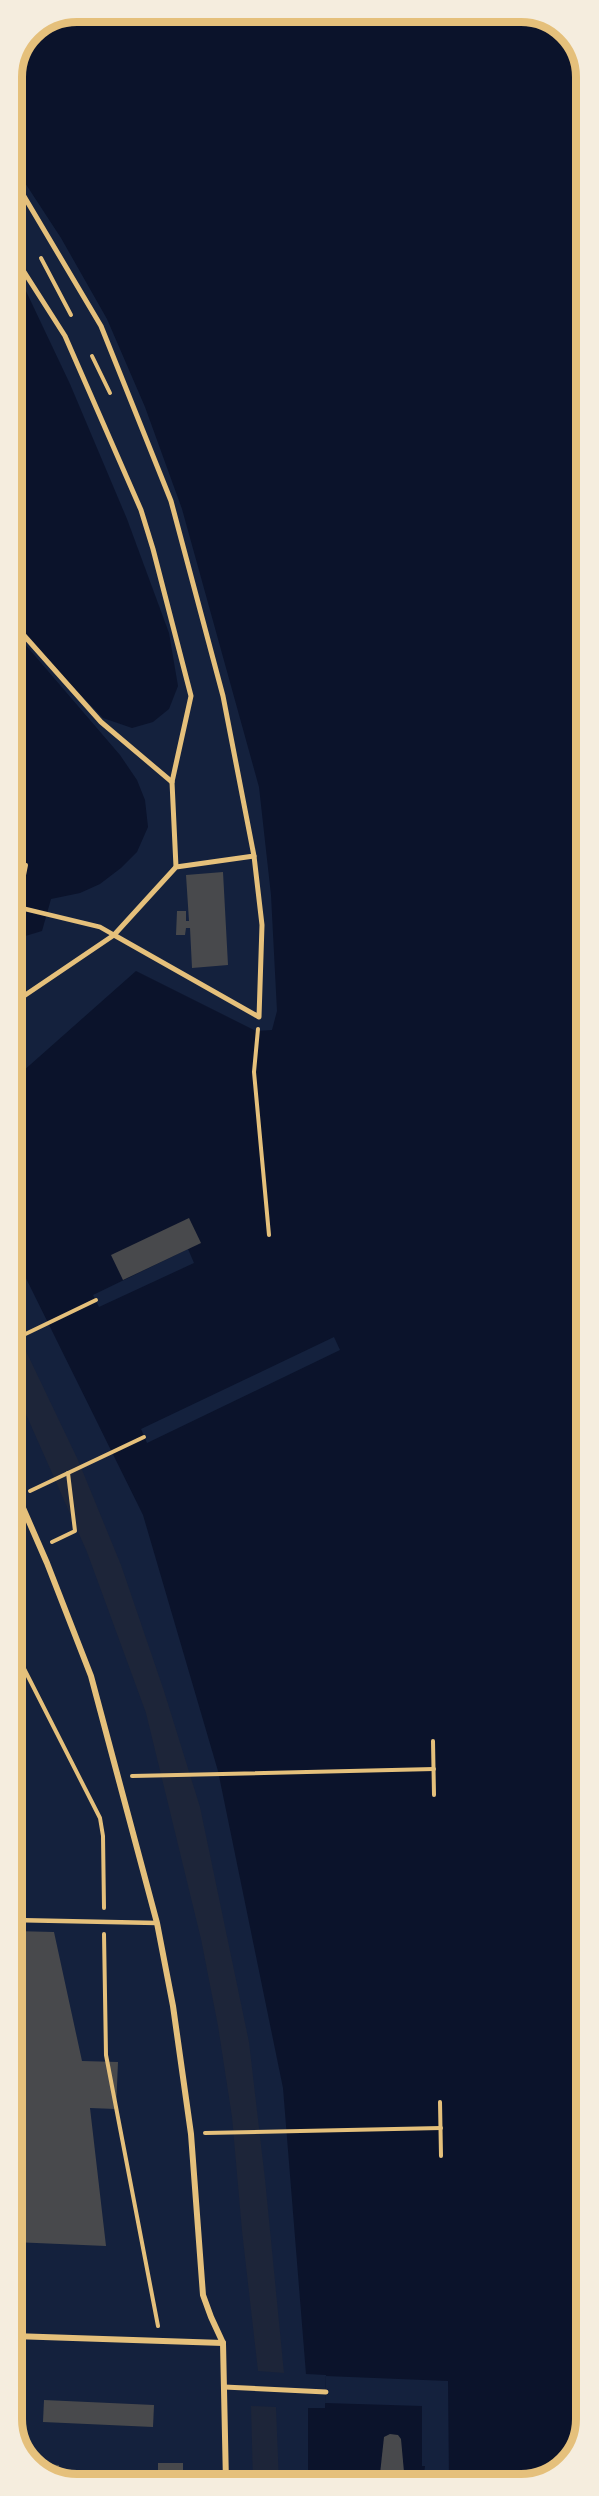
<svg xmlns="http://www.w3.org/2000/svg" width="599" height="2496" viewBox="0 0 599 2496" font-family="'Source Sans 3',sans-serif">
	<rect width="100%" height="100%" fill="#14213d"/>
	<g fill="#1d2539">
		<path d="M 13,1324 L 78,1460 L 121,1565 L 164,1691 L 200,1807 L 249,2042 L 265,2179 L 284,2373 L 258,2371 L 242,2231 L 232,2117 L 218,2026 L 201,1939 L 146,1713 L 87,1552 L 13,1385 Z"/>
		<path d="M 251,2406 L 276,2407 L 279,2483 L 253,2483 Z"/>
	</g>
	<g fill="#0b132b">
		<path d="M 78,12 L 529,13 L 565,29 L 586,65 L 587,2418 L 571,2461 L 534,2483 L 308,2483 L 308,2408 L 325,2408 L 326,2375 L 306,2374 L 283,2088 L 218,1771 L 143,1515 L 13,1252 L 13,1080 L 136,971 L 256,1031 L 272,1030 L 277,1011 L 271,895 L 259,787 L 182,509 L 145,407 L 107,319 L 61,238 L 12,163 L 12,78 L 32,31 Z"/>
		<path d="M 12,271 L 25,289 L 70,384 L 127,519 L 169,633 L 178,686 L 169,709 L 153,722 L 132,728 L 103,718 L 68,682 L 12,617 Z"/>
		<path d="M 12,629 L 120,755 L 137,780 L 145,800 L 148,827 L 137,852 L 121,868 L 100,884 L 80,893 L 51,899 L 42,931 L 12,940 Z"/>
	</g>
	<g fill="#14213d">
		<path d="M 188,1249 L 194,1263 L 99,1307 L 93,1295 Z"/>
		<path d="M 334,1337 L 340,1350 L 147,1443 L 141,1429 Z"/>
		<path d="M 326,2376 L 448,2381 L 449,2483 L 423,2483 L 425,2466 L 422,2466 L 422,2406 L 325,2403 Z"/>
	</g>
	<g fill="#48494c">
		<path d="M 223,872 L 228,965 L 192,968 L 190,928 L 186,928 L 185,935 L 176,935 L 177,911 L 186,911 L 186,921 L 189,921 L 186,875 Z"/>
		<path d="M 189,1218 L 201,1243 L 123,1280 L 111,1255 Z"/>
		<path d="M 13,1821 L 18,1821 L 17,1842 L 13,1842 Z"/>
		<path d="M 13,1931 L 54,1932 L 82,2061 L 118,2062 L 116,2109 L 90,2108 L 106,2246 L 13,2242 Z"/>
		<path d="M 44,2400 L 154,2405 L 153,2427 L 43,2422 Z"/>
		<path d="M 13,2423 L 23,2424 L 22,2446 L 13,2431 Z"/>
		<path d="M 390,2434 L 398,2435 L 401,2439 L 405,2483 L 379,2483 L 384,2437 Z"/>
		<path d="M 32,2463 L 59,2465 L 58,2478 L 34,2467 Z"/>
		<rect x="158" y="2463" width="25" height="20"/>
	</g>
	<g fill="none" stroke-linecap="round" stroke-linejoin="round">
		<g stroke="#e5c07b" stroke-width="4">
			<path d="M 41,258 L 71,315"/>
			<path d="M 92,356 L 110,393"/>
			<path d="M 20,895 L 26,865"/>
			<path d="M 258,1029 L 254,1072 L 269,1235"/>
			<path d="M 13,1340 L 96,1300"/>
			<path d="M 13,1378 L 17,1401 L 13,1404"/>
			<path d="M 30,1491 L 144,1437"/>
			<path d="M 52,1542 L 75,1531 L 68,1473"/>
			<path d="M 13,1647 L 100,1818 L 103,1836 L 104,1908"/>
			<path d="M 433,1741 L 434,1795"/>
			<path d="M 132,1776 L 434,1769"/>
			<path d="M 104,1934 L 106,2055 L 158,2326"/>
			<path d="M 440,2102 L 441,2156"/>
			<path d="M 205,2133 L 441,2128"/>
		</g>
		<g stroke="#e5c07b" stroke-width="4.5">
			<path d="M 17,907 L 100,927 L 114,935"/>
			<path d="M 13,1920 L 157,1923"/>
		</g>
		<g stroke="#e5c07b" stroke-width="5">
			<path d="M 12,176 L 101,326 L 171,501 L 223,696 L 254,856 L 176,867 L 114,935 L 12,1004"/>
			<path d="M 12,253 L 65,336 L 141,510 L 153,549 L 191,696 L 172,782 L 176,867"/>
			<path d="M 12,622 L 101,722 L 172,782"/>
			<path d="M 114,935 L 259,1017 L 262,925 L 254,856"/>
			<path d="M 224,2387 L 326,2392"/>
		</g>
		<g stroke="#e5c07b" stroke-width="6">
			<path d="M 13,1485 L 47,1563 L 91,1676 L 157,1923 L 173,2006 L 191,2134 L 203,2295 L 211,2317 L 223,2343 L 226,2483"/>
			<path d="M 13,2336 L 223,2343"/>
		</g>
	</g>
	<path d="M0 0H599V2496H0ZM77 22H521A55 55 0 0 1 576 77V2419A55 55 0 0 1 521 2474H77A55 55 0 0 1 22 2419V77A55 55 0 0 1 77 22Z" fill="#f5edde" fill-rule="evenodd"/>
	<path fill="none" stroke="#e5c07b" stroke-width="8" d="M77 22H521A55 55 0 0 1 576 77V2419A55 55 0 0 1 521 2474H77A55 55 0 0 1 22 2419V77A55 55 0 0 1 77 22Z"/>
</svg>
